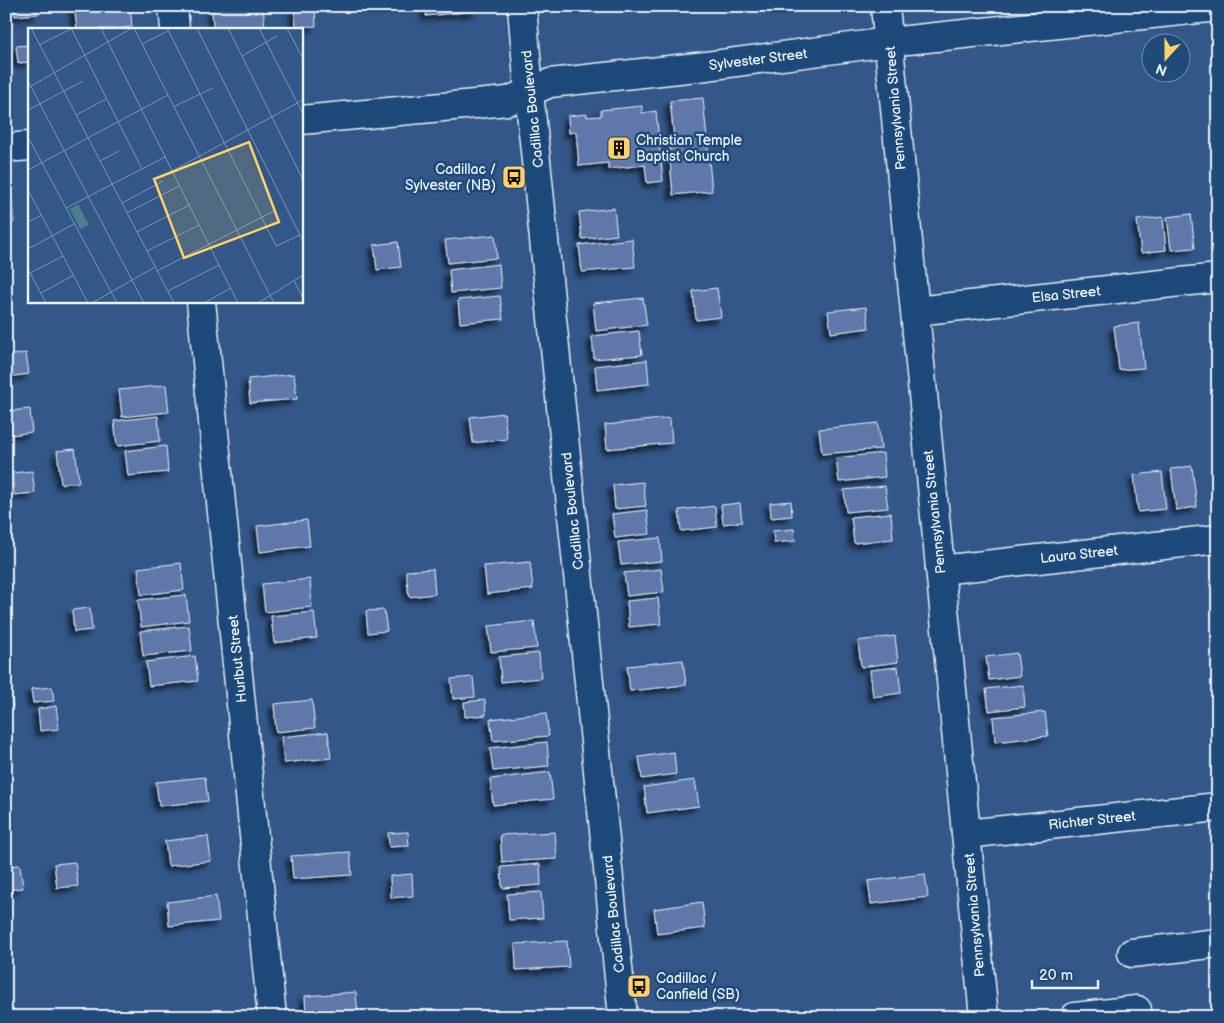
<svg xmlns="http://www.w3.org/2000/svg" width="1224" height="1023" viewBox="0 0 1224 1023" font-family="'Balsamiq Sans',sans-serif">
	<defs>
		<filter id="shadow"><feDropShadow dx="-4.5" dy="4.5" stdDeviation="2.5" flood-color="#0009"/></filter>
	</defs>
	<rect width="100%" height="100%" fill="#325788"/>
	<filter id="ink" filterUnits="userSpaceOnUse"><feTurbulence type="fractalNoise" baseFrequency=".02" numOctaves="2"/><feDisplacementMap in="SourceGraphic" scale="10" xChannelSelector="R" yChannelSelector="G"/><feConvolveMatrix kernelMatrix="1 2 1 2 8 2 1 2 1" color-interpolation-filters="sRGB"/></filter>
	<g filter="url(#ink)">
		<g fill="#6178a9" stroke="#e8f1f8" filter="url(#shadow)">
			<path d="M 14,6 L 37,6 L 38,14 L 15,16 Z"/>
			<path d="M 74,6 L 130,6 L 132,27 L 111,29 L 77,29 Z"/>
			<path d="M 248,6 L 263,6 L 265,28 L 213,29 L 212,9 Z"/>
			<path d="M 315,6 L 316,26 L 296,27 L 294,8 Z"/>
			<path d="M 426,6 L 476,6 L 477,11 L 426,16 Z"/>
			<path d="M 29,45 L 29,62 L 18,63 L 16,46 Z"/>
			<path d="M 703,98 L 712,191 L 673,195 L 669,149 L 675,148 L 670,101 Z"/>
			<path d="M 642,106 L 642,113 L 656,111 L 663,181 L 647,183 L 645,165 L 608,169 L 608,163 L 579,166 L 576,132 L 569,133 L 568,116 L 587,114 L 587,117 L 601,116 L 601,110 Z"/>
			<path d="M 6,199 L 12,199 L 14,223 L 6,223 Z"/>
			<path d="M 614,208 L 617,235 L 582,239 L 579,212 Z"/>
			<path d="M 1191,214 L 1195,248 L 1171,250 L 1167,217 Z"/>
			<path d="M 1163,217 L 1166,250 L 1141,253 L 1137,220 Z"/>
			<path d="M 495,235 L 497,258 L 448,263 L 445,240 Z"/>
			<path d="M 632,239 L 635,267 L 582,272 L 579,245 Z"/>
			<path d="M 398,242 L 401,267 L 377,270 L 374,245 Z"/>
			<path d="M 499,264 L 501,288 L 451,293 L 449,270 Z"/>
			<path d="M 717,288 L 721,317 L 696,320 L 693,291 Z"/>
			<path d="M 500,296 L 503,319 L 460,323 L 458,300 Z"/>
			<path d="M 643,298 L 647,325 L 596,331 L 593,303 Z"/>
			<path d="M 866,307 L 869,328 L 831,333 L 828,311 Z"/>
			<path d="M 1139,323 L 1144,368 L 1119,370 L 1114,326 Z"/>
			<path d="M 639,331 L 642,355 L 594,359 L 592,336 Z"/>
			<path d="M 26,353 L 29,374 L 8,377 L 6,356 Z"/>
			<path d="M 647,360 L 649,384 L 597,390 L 595,366 Z"/>
			<path d="M 294,374 L 297,399 L 250,403 L 248,379 Z"/>
			<path d="M 166,385 L 169,412 L 122,417 L 119,390 Z"/>
			<path d="M 30,409 L 32,432 L 12,435 L 9,411 Z"/>
			<path d="M 504,413 L 507,439 L 473,443 L 470,417 Z"/>
			<path d="M 158,416 L 160,441 L 117,446 L 114,421 Z"/>
			<path d="M 670,418 L 672,443 L 607,449 L 605,425 Z"/>
			<path d="M 878,423 L 881,449 L 822,454 L 819,429 Z"/>
			<path d="M 166,446 L 168,472 L 128,476 L 125,451 Z"/>
			<path d="M 75,449 L 79,482 L 61,484 L 57,451 Z"/>
			<path d="M 883,453 L 885,477 L 839,482 L 836,458 Z"/>
			<path d="M 1192,466 L 1197,507 L 1176,510 L 1171,469 Z"/>
			<path d="M 32,471 L 35,493 L 14,495 L 12,473 Z"/>
			<path d="M 1162,472 L 1166,509 L 1138,512 L 1134,475 Z"/>
			<path d="M 643,482 L 646,506 L 615,509 L 613,485 Z"/>
			<path d="M 885,486 L 888,508 L 846,512 L 844,490 Z"/>
			<path d="M 791,501 L 792,516 L 771,518 L 770,503 Z"/>
			<path d="M 740,503 L 742,522 L 723,524 L 721,505 Z"/>
			<path d="M 715,506 L 717,527 L 681,531 L 679,510 Z"/>
			<path d="M 647,510 L 650,534 L 615,538 L 612,514 Z"/>
			<path d="M 891,513 L 893,539 L 854,543 L 851,517 Z"/>
			<path d="M 307,520 L 310,546 L 260,552 L 257,526 Z"/>
			<path d="M 794,529 L 795,541 L 774,543 L 773,531 Z"/>
			<path d="M 660,538 L 662,561 L 621,565 L 618,542 Z"/>
			<path d="M 530,562 L 533,589 L 487,594 L 484,566 Z"/>
			<path d="M 181,563 L 184,590 L 141,595 L 138,568 Z"/>
			<path d="M 433,569 L 435,594 L 409,597 L 406,571 Z"/>
			<path d="M 661,569 L 664,592 L 627,596 L 624,573 Z"/>
			<path d="M 310,579 L 312,607 L 265,612 L 262,584 Z"/>
			<path d="M 186,595 L 189,621 L 141,627 L 138,600 Z"/>
			<path d="M 658,598 L 661,624 L 629,627 L 627,601 Z"/>
			<path d="M 90,608 L 92,630 L 74,632 L 72,610 Z"/>
			<path d="M 384,610 L 387,631 L 368,633 L 366,611 Z"/>
			<path d="M 314,612 L 317,638 L 274,643 L 271,616 Z"/>
			<path d="M 534,621 L 537,648 L 491,652 L 488,626 Z"/>
			<path d="M 189,626 L 192,651 L 143,656 L 140,631 Z"/>
			<path d="M 895,636 L 898,662 L 861,667 L 858,641 Z"/>
			<path d="M 539,653 L 541,678 L 501,682 L 499,657 Z"/>
			<path d="M 1017,653 L 1020,676 L 989,680 L 986,657 Z"/>
			<path d="M 195,656 L 198,681 L 149,686 L 146,662 Z"/>
			<path d="M 683,660 L 686,685 L 630,691 L 627,666 Z"/>
			<path d="M 898,667 L 901,693 L 873,697 L 870,670 Z"/>
			<path d="M 473,677 L 475,697 L 453,699 L 451,679 Z"/>
			<path d="M 9,681 L 13,707 L 6,708 L 6,682 Z"/>
			<path d="M 1023,685 L 1025,707 L 989,711 L 986,689 Z"/>
			<path d="M 52,687 L 54,701 L 33,703 L 31,689 Z"/>
			<path d="M 312,700 L 315,728 L 276,732 L 274,704 Z"/>
			<path d="M 485,700 L 486,715 L 465,717 L 464,702 Z"/>
			<path d="M 56,706 L 59,729 L 40,731 L 38,709 Z"/>
			<path d="M 1045,712 L 1048,736 L 995,742 L 993,717 Z"/>
			<path d="M 546,713 L 549,736 L 493,741 L 490,719 Z"/>
			<path d="M 328,732 L 331,758 L 284,763 L 281,737 Z"/>
			<path d="M 547,742 L 549,766 L 493,771 L 490,748 Z"/>
			<path d="M 674,752 L 676,774 L 642,779 L 639,757 Z"/>
			<path d="M 550,772 L 553,799 L 493,805 L 490,779 Z"/>
			<path d="M 205,777 L 208,801 L 159,806 L 156,782 Z"/>
			<path d="M 695,780 L 699,806 L 647,813 L 644,787 Z"/>
			<path d="M 6,805 L 10,805 L 12,829 L 6,829 Z"/>
			<path d="M 408,832 L 409,846 L 389,847 L 388,833 Z"/>
			<path d="M 555,832 L 557,859 L 502,862 L 500,835 Z"/>
			<path d="M 208,836 L 211,861 L 168,866 L 165,841 Z"/>
			<path d="M 350,852 L 352,875 L 293,879 L 291,856 Z"/>
			<path d="M 75,862 L 78,886 L 57,888 L 54,864 Z"/>
			<path d="M 540,864 L 541,885 L 502,888 L 501,867 Z"/>
			<path d="M 20,865 L 23,888 L 6,890 L 6,866 Z"/>
			<path d="M 412,874 L 413,896 L 391,898 L 390,876 Z"/>
			<path d="M 925,874 L 928,897 L 871,904 L 868,881 Z"/>
			<path d="M 541,892 L 543,918 L 509,920 L 507,894 Z"/>
			<path d="M 216,896 L 219,921 L 169,926 L 167,902 Z"/>
			<path d="M 702,902 L 705,928 L 657,934 L 654,909 Z"/>
			<path d="M 567,941 L 569,967 L 516,970 L 515,944 Z"/>
			<path d="M 356,992 L 358,1017 L 306,1017 L 305,996 Z"/>
		</g>
		<g fill="none" stroke-linecap="round" stroke-linejoin="round">
			<g stroke="#e8f1f8" stroke-width="31">
				<g id="minor">
					<path d="M 173,6 L 175,29"/>
					<path d="M 522,6 L 529,92 L 623,1017"/>
					<path d="M 885,6 L 984,1017"/>
					<path d="M 301,120 L 508,101 L 550,83 L 706,66 L 889,42 L 1218,7"/>
					<path d="M 18,147 L 29,146"/>
					<path d="M 201,301 L 272,1017"/>
					<path d="M 915,311 L 1218,278"/>
					<path d="M 940,570 L 1218,539"/>
					<path d="M 966,834 L 1218,807"/>
					<path d="M 1132,953 L 1218,943"/>
					<path d="M 1075,1017 L 1137,1010"/>
				</g>
			</g>
			<use href="#minor" stroke="#1f4a7a" stroke-width="28"/>
		</g>
	</g>
	<defs>
		<g id="building-square" transform="scale(1.25)"><rect x="-9" y="-9" width="18" height="18" rx="4" fill="#ffd166" stroke="#1f4a7a"/><path d="M-4-6H4V6H1V3H-1V6H-4ZM-2.5-4.3h1.7v1.8h-1.7ZM.8-4.3h1.7v1.8H.8ZM-2.5-1h1.7V.8h-1.7ZM.8-1h1.7V.8H.8Z" fill="#111"/></g>
		<g id="bus-square" transform="scale(1.25)"><rect x="-9" y="-9" width="18" height="18" rx="4" fill="#ffd166" stroke="#1f4a7a"/><path d="M-5-6H5V4H4V6H2V4H-2V6H-4V4H-5ZM-3.5-4V0h7V-4ZM-3.5 1.2v1.5H-2V1.2ZM2 1.2v1.5H3.5V1.2Z" fill="#111"/></g>
	</defs>
	<g fill-rule="evenodd">
		<use href="#building-square" x="619" y="148"/>
		<use href="#bus-square" x="514" y="177"/>
		<use href="#bus-square" x="639" y="986"/>
	</g>
	<g text-anchor="middle" stroke-width="5" stroke-linejoin="round" paint-order="stroke">
		<g font-size="14" fill="#e8f1f8" stroke="#1f4a7a">
			<text transform="translate(758 59) rotate(-7)" y="5">Sylvester Street</text>
			<text transform="translate(895 108) rotate(-95)" y="5">Pennsylvania Street</text>
			<text transform="translate(532 109) rotate(-96)" y="5">Cadillac Boulevard</text>
			<text transform="translate(1066 294) rotate(-6)" y="5">Elsa Street</text>
			<text transform="translate(572 511) rotate(-96)" y="5">Cadillac Boulevard</text>
			<text transform="translate(934 512) rotate(-96)" y="5">Pennsylvania Street</text>
			<text transform="translate(1079 554) rotate(-6)" y="5">Laura Street</text>
			<text transform="translate(237 659) rotate(-96)" y="5">Hurlbut Street</text>
			<text transform="translate(1092 820) rotate(-6)" y="5">Richter Street</text>
			<text transform="translate(613 914) rotate(-96)" y="5">Cadillac Boulevard</text>
			<text transform="translate(974 915) rotate(-95)" y="5">Pennsylvania Street</text>
		</g>
		<g font-size="14" fill="#e8f1f8" stroke="#1f4a7a" text-anchor="start">
			<text x="636" y="145">Christian Temple<tspan x="636" dy="16">Baptist Church</tspan></text>
			<text x="496" y="174" text-anchor="end">Cadillac /<tspan x="496" dy="16">Sylvester (NB)</tspan></text>
			<text x="656" y="983">Cadillac /<tspan x="656" dy="16">Canfield (SB)</tspan></text>
		</g>
	</g>
	<g transform="translate(28 28)">
		<rect width="275" height="275" fill="#325788"/>
		<path d="M 50,176 L 61,197 L 52,201 L 42,181 Z" fill="#4c7f8b"/>
		<path fill="none" stroke="#7b95b5" stroke-width="1" d="M 3,0 L 146,275M 43,0 L 114,141M 73,0 L 210,275M 139,0 L 248,218 L 272,207M 169,0 L 275,213M 200,0 L 275,152M 231,0 L 275,86M 259,0 L 275,31M 114,16 L 140,3M 11,17 L 43,1M 214,28 L 249,8M 0,53 L 116,275M 0,60 L 104,0M 140,67 L 246,275M 145,79 L 185,60M 0,82 L 55,53M 48,87 L 78,71M 0,109 L 89,275M 72,133 L 91,123M 0,142 L 140,67 L 106,0M 133,149 L 275,72M 0,162 L 60,275M 94,175 L 135,153M 38,180 L 137,129M 99,185 L 151,158M 0,194 L 14,187M 109,204 L 161,177M 0,221 L 46,196M 119,223 L 171,197M 0,241 L 18,275M 129,243 L 246,183M 2,245 L 35,228M 266,253 L 275,270M 140,263 L 191,237M 13,265 L 46,247M 64,275 L 127,239M 176,275 L 203,260M 230,275 L 275,247"/>
		<path fill="#ffd166" fill-opacity="0.15" stroke="#ffd166" stroke-width="2.5" d="M 221,114 L 251,194 L 156,230 L 126,151 Z"/>
		<rect width="275" height="275" fill="none" stroke="#e8f1f8" stroke-width="2.5"/>
	</g>
	<rect width="1224" height="1023" fill="none" stroke="#1f4a7a" stroke-width="25"/>
	<rect x="12" y="12" width="1199" height="998" fill="none" stroke="#e8f1f8" stroke-width="2" filter="url(#ink)"/>
	<g transform="translate(1166 58) rotate(201)"><circle r="24" fill="#1f4a7a" stroke="#6f8dac"/>
	<path d="M0-4L9 19L0 12L-9 19Z" fill="#ffd166"/>
	<text y="-8" font-size="14" font-weight="bold" text-anchor="middle" fill="#e8f1f8">N</text>
	</g>
	<path d="M1032 980v8h66v-8" fill="none" stroke="#e8f1f8" stroke-width="2.5"/>
	<text x="1039" y="980" font-size="15" fill="#e8f1f8" stroke="#1f4a7a" stroke-width="4" paint-order="stroke">20 m</text>
</svg>
